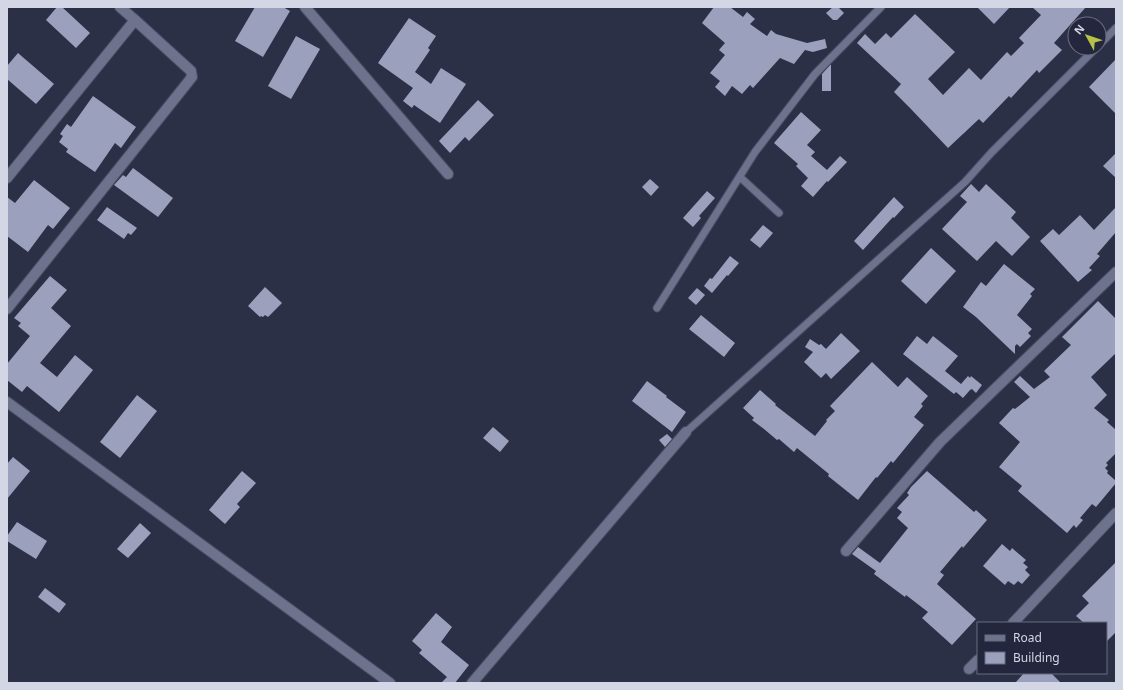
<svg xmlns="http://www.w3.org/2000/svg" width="1123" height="690" viewBox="0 0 1123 690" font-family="'Noto Sans',sans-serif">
	<rect width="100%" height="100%" fill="#2c3047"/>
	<g fill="#9ba0bc">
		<path d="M 57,7 L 62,7 L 90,33 L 76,48 L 46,20 Z"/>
		<path d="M 255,7 L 283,7 L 290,11 L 263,57 L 235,41 Z"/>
		<path d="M 714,7 L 730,7 L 743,17 L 747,12 L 755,19 L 750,24 L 767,36 L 771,30 L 776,34 L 807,43 L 825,39 L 827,48 L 813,52 L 805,50 L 794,64 L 780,58 L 753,88 L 750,85 L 742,94 L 732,86 L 725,96 L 715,87 L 720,81 L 710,73 L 725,55 L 719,50 L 725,43 L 702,23 Z"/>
		<path d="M 833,7 L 838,7 L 844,13 L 837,20 L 833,20 L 826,13 Z"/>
		<path d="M 977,7 L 1010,7 L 994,24 Z"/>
		<path d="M 1032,7 L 1086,7 L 1054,43 L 1062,50 L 1039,73 L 1037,70 L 1011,98 L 1009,96 L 983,123 L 979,119 L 948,148 L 910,108 L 894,92 L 901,84 L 857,43 L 865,34 L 875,44 L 886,33 L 891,38 L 915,14 L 955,52 L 928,79 L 943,95 L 969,68 L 981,80 L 1007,52 L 1011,56 L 1024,43 L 1019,38 L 1041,15 Z"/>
		<path d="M 409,18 L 436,36 L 428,48 L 430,50 L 415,72 L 431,84 L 441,68 L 466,84 L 440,123 L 414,105 L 412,108 L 403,101 L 413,88 L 378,63 Z"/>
		<path d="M 296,36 L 320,49 L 291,99 L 268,86 Z"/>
		<path d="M 18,53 L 54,84 L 36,104 L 7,79 L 7,66 Z"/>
		<path d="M 1116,59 L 1116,114 L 1089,87 Z"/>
		<path d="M 831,64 L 831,91 L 822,91 L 822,74 Z"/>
		<path d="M 93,96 L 136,127 L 121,148 L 115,143 L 95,172 L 66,152 L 68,149 L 59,142 L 63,136 L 60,134 L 67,124 L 71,127 Z"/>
		<path d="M 478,100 L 494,115 L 469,141 L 465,137 L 450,153 L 439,141 Z"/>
		<path d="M 801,112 L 821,130 L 807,145 L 815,152 L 811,156 L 827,170 L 840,156 L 847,162 L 828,182 L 827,181 L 813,197 L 801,186 L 808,178 L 796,166 L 798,164 L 774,143 Z"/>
		<path d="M 1116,153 L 1116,178 L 1103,166 Z"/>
		<path d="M 133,168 L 173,198 L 158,217 L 114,185 L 123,175 L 126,177 Z"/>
		<path d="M 650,179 L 659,187 L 651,196 L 642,187 Z"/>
		<path d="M 34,180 L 70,208 L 53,229 L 48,225 L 28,252 L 7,236 L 7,197 L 15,203 Z"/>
		<path d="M 971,184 L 979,192 L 986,184 L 1016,212 L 1011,218 L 1030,237 L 1012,256 L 996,241 L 977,261 L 942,229 L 967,202 L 960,196 Z"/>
		<path d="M 707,191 L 715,198 L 699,216 L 701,218 L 693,227 L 683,218 Z"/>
		<path d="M 894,197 L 904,207 L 894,218 L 893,217 L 863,250 L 854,241 Z"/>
		<path d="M 107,207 L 137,228 L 131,235 L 128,233 L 124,239 L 97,220 Z"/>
		<path d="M 1116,207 L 1116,232 L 1097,254 L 1100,256 L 1089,268 L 1092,270 L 1078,282 L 1040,241 L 1053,229 L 1059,235 L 1080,215 L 1094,230 Z"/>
		<path d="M 763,225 L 773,233 L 760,248 L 750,240 Z"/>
		<path d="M 931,248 L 956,271 L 926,304 L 901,281 Z"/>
		<path d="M 730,256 L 739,263 L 728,276 L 727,275 L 712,293 L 704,286 L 710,278 L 712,279 Z"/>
		<path d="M 1004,264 L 1035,289 L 1030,294 L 1032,296 L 1017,315 L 1032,329 L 1028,333 L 1031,336 L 1020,347 L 1017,344 L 1015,346 L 1015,354 L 976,317 L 963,307 L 981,282 L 986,286 Z"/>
		<path d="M 50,276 L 67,290 L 51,308 L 71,326 L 40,363 L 57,377 L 75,355 L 93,370 L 59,412 L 27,386 L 22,392 L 7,380 L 7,364 L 30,336 L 18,326 L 21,323 L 14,318 Z"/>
		<path d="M 265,287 L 282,303 L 268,317 L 265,315 L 263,317 L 261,316 L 260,317 L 248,306 Z"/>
		<path d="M 697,288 L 705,295 L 696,305 L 688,298 Z"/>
		<path d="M 1098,301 L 1116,319 L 1116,353 L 1091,377 L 1107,395 L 1094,408 L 1109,420 L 1107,422 L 1116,430 L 1116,453 L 1106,463 L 1108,465 L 1105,468 L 1108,471 L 1107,473 L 1116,481 L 1116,483 L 1096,507 L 1092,504 L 1080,518 L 1083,520 L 1076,528 L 1074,525 L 1067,533 L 1018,491 L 1022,486 L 999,467 L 1020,442 L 999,423 L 1013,408 L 1015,409 L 1030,397 L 1014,382 L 1020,376 L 1034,389 L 1050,377 L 1044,371 L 1071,345 L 1062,337 Z"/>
		<path d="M 701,315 L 735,343 L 724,357 L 689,329 Z"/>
		<path d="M 841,333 L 860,351 L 831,379 L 826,373 L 821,378 L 804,362 L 813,352 L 805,347 L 810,339 L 819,345 L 821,344 L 826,349 Z"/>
		<path d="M 917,336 L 927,344 L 933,336 L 958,356 L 945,371 L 961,384 L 968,376 L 970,378 L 971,376 L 982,385 L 976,393 L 972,389 L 970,390 L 963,398 L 956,392 L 954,394 L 903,354 Z"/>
		<path d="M 872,362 L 898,387 L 907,377 L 928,396 L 921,404 L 923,406 L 914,417 L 924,425 L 893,463 L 891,461 L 877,478 L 876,477 L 858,500 L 828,476 L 829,474 L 797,448 L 794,452 L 779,439 L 777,440 L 764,429 L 752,420 L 754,418 L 743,408 L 760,390 L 776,404 L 775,405 L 815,436 L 827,421 L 826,420 L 835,411 L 830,406 Z"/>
		<path d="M 647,381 L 667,396 L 666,397 L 686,412 L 672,432 L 632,401 Z"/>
		<path d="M 137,395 L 157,411 L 120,458 L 100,442 Z"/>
		<path d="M 493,427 L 509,441 L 500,452 L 483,438 Z"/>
		<path d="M 667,434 L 672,439 L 665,447 L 659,440 Z"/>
		<path d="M 13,457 L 30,471 L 7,499 L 7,464 Z"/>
		<path d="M 242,471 L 256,483 L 237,504 L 240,507 L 225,524 L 209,510 Z"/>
		<path d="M 927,471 L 974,512 L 976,510 L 987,520 L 963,548 L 962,546 L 940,572 L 944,575 L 937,584 L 976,619 L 952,645 L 922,618 L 928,612 L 906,595 L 905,597 L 874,574 L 876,571 L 852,554 L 858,547 L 880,563 L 908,528 L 897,518 L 902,512 L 897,508 L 909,495 L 907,493 L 911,487 Z"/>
		<path d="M 17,522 L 47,541 L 36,559 L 7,541 L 7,536 Z"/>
		<path d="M 140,523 L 151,533 L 128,558 L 117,549 Z"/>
		<path d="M 1002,544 L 1010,551 L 1012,548 L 1026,560 L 1023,563 L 1028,567 L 1025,570 L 1030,575 L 1022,584 L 1018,581 L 1014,585 L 1008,581 L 1005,585 L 983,566 Z"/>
		<path d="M 1116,562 L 1116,632 L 1106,642 L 1106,623 L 1084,623 L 1076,616 L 1089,603 L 1082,596 Z"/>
		<path d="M 45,588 L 66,604 L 59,613 L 38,597 Z"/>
		<path d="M 436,613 L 452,627 L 441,642 L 469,665 L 455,683 L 441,683 L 447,677 L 419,653 L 422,650 L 412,641 Z"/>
		<path d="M 1024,673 L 1051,673 L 1061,683 L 1015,683 Z"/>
	</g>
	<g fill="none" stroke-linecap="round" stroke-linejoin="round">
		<g stroke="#4a4c61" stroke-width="9">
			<g id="lane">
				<path d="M 1099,45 L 1116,28"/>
				<path d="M 740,177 L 779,213"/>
				<path d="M 657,308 L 755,152 L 815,74 L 881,7"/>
				<path d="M 686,432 L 965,182 L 991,153 L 1096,48"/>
			</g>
		</g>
		<g stroke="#4a4c61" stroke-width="12">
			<g id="street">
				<path d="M 305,7 L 448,174"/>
				<path d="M 7,178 L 135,20 L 120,7"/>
				<path d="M 7,309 L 192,77 L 191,71 L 135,20"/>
				<path d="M 7,402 L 390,683"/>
				<path d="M 846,551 L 940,442 L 1116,272"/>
				<path d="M 1013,623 L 1116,513"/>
				<path d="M 969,669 L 978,660"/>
				<path d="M 472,683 L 686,432"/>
			</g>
		</g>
		<use href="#lane" stroke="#6d728d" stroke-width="7"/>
		<use href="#street" stroke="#6d728d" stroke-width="10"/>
	</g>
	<rect width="1123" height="690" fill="none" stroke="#d3d6e5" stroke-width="16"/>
	<rect x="977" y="622" width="130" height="52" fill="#23263d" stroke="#696c80"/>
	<rect x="985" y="635" width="20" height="6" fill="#6d728d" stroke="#696c80"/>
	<text x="1013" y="642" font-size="12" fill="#d3d6e5">Road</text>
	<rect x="985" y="652" width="20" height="12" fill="#9ba0bc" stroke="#696c80"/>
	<text x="1013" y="662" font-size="12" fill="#d3d6e5">Building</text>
	<g transform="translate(1087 36) rotate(310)"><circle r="19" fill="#23263d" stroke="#696c80"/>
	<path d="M0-3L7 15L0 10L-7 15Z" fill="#b8c147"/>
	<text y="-6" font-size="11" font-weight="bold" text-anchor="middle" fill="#d3d6e5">N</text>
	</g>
</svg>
